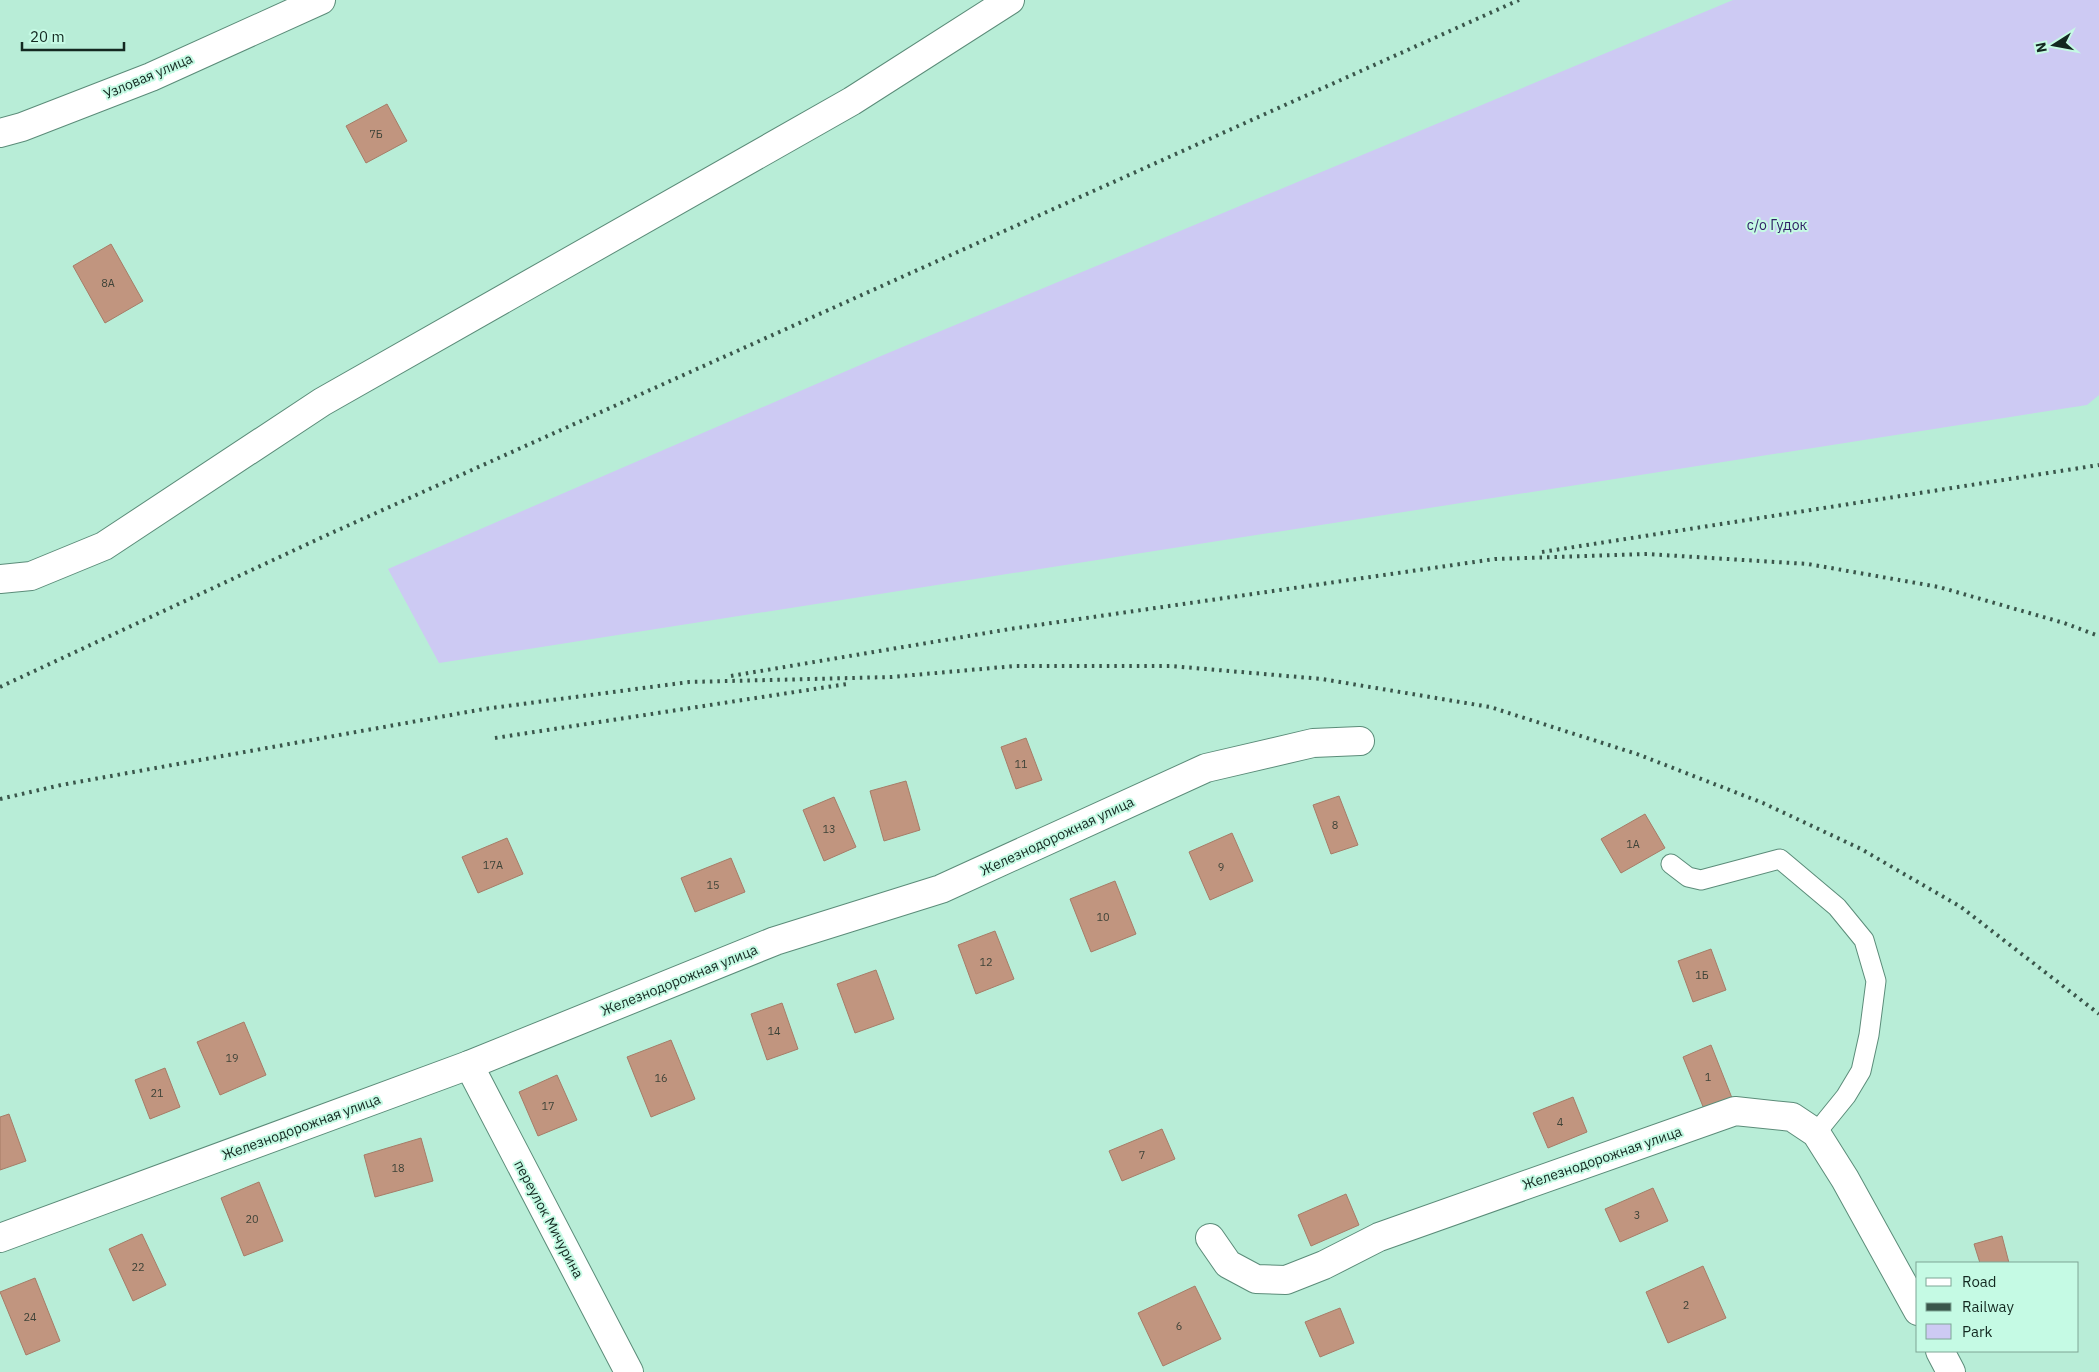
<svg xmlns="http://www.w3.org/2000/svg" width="2099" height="1372" viewBox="0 0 2099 1372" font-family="'IBM Plex Sans',sans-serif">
	<rect width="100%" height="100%" fill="#b8edd7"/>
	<path fill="#cdcaf3" d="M 1733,0 L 2099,0 L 2099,395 L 2087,405 L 439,663 L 388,569 L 881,356 Z"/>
	<g fill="#c1957f" stroke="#a67c67">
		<path d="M 387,104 L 407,141 L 366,163 L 346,126 Z"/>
		<path d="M 111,244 L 143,301 L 105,323 L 73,266 Z"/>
		<path d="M 1026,738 L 1042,780 L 1016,789 L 1001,747 Z"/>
		<path d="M 906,781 L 920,830 L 884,841 L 870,791 Z"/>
		<path d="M 1339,796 L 1358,845 L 1331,854 L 1313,805 Z"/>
		<path d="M 834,797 L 856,847 L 824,861 L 803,810 Z"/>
		<path d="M 1645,814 L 1665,848 L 1621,873 L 1601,839 Z"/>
		<path d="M 1232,833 L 1253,881 L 1210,900 L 1189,852 Z"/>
		<path d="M 507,838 L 523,874 L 478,893 L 462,857 Z"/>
		<path d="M 731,858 L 745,892 L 695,912 L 681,878 Z"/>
		<path d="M 1115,881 L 1136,934 L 1091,952 L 1070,899 Z"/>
		<path d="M 995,931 L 1014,979 L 976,994 L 958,945 Z"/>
		<path d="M 1711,949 L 1726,990 L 1693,1002 L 1678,961 Z"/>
		<path d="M 876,970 L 894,1019 L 855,1033 L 837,984 Z"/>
		<path d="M 782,1003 L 798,1049 L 767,1060 L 751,1014 Z"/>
		<path d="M 244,1022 L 266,1075 L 220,1095 L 197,1042 Z"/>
		<path d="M 671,1040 L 695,1099 L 651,1117 L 627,1057 Z"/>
		<path d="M 1711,1045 L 1732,1098 L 1704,1109 L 1683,1057 Z"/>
		<path d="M 165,1068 L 180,1107 L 150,1119 L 135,1080 Z"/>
		<path d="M 557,1075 L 577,1120 L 538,1136 L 519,1092 Z"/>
		<path d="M 1573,1097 L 1587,1132 L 1548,1148 L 1533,1113 Z"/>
		<path d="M 9,1114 L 26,1161 L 0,1170 L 0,1117 Z"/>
		<path d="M 1162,1129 L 1175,1159 L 1122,1181 L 1109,1151 Z"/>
		<path d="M 421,1138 L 433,1181 L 375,1197 L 364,1155 Z"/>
		<path d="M 259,1182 L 283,1241 L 244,1256 L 221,1198 Z"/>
		<path d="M 1653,1188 L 1668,1221 L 1620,1242 L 1605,1209 Z"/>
		<path d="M 1346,1194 L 1359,1225 L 1311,1246 L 1298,1215 Z"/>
		<path d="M 142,1234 L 166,1285 L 133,1301 L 109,1249 Z"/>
		<path d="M 2002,1236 L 2009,1263 L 1980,1263 L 1974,1244 Z"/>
		<path d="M 1703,1266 L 1726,1318 L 1668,1343 L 1646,1292 Z"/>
		<path d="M 35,1278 L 60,1341 L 26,1355 L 0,1292 Z"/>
		<path d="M 1195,1286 L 1221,1339 L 1163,1366 L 1138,1313 Z"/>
		<path d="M 1340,1308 L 1354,1343 L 1320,1357 L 1305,1322 Z"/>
	</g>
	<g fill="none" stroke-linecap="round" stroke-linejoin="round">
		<g stroke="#5b8c79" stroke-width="21">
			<path id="service" d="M 1671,864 L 1688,877 L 1701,880 L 1780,859 L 1837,907 L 1864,940 L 1876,981 L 1869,1035 L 1861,1071 L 1846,1096 L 1816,1133"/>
		</g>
		<g stroke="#5b8c79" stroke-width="30">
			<g id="minor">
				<path d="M 0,133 L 22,127 L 151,77 L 321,0"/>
				<path d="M 0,579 L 31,576 L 104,546 L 322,402 L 852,101 L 1010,0"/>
				<path d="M 469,1065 L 629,1372"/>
				<path d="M 0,1238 L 469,1065 L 775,941 L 941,889 L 1206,768 L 1313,743 L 1360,741"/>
				<path d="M 1210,1238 L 1228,1264 L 1256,1279 L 1286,1280 L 1324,1265 L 1379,1237 L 1735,1111 L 1792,1117 L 1816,1133 L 1845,1179 L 1918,1311"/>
				<path d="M 1940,1351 L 1951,1372"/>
			</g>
		</g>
		<use href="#service" stroke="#fff" stroke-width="19"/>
		<use href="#minor" stroke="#fff" stroke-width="28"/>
		<g stroke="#3a564b" stroke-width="4" stroke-dasharray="2.5 5" stroke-linecap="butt">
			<path d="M 1542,552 L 2099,465"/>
			<path d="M 731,676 L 1010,629 L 1495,559 L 1647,554 L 1808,564 L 1939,587 L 2064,623 L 2099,636"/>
			<path d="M 0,687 L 327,535 L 1519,0"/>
			<path d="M 495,738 L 847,684"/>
			<path d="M 0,799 L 61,785 L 484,709 L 689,682 L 891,677 L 1015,666 L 1171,666 L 1322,679 L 1490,707 L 1637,754 L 1763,803 L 1861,849 L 1961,907 L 2099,1014"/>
		</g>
	</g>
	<g text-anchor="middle" stroke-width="4" stroke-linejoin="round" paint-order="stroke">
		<g font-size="11" fill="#3e4338">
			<text x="376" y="138">7Б</text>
			<text x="108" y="287">8А</text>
			<text x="1021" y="768">11</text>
			<text x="1335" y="829">8</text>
			<text x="829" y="833">13</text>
			<text x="1633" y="848">1А</text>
			<text x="493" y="869">17А</text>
			<text x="1221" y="871">9</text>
			<text x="713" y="889">15</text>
			<text x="1103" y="921">10</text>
			<text x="986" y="966">12</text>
			<text x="1702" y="979">1Б</text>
			<text x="774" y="1035">14</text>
			<text x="232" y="1062">19</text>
			<text x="1708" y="1081">1</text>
			<text x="661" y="1082">16</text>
			<text x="157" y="1097">21</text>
			<text x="548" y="1110">17</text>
			<text x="1560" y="1126">4</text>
			<text x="1142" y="1159">7</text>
			<text x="398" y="1172">18</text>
			<text x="1637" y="1219">3</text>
			<text x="252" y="1223">20</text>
			<text x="138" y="1271">22</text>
			<text x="1686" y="1309">2</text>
			<text x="30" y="1321">24</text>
			<text x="1179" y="1330">6</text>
		</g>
		<g font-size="14" fill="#132820" stroke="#c5fae4">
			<text transform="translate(148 76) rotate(-23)" y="5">Узловая улица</text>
			<text transform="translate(1057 836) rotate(-25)" y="5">Железнодорожная улица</text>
			<text transform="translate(679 980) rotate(-22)" y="5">Железнодорожная улица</text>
			<text transform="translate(301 1127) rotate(-20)" y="5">Железнодорожная улица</text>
			<text transform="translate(1602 1158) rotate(-19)" y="5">Железнодорожная улица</text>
			<text transform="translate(549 1219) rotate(62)" y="5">переулок Мичурина</text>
		</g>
		<g font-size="14" fill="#302066" stroke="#c5fae4">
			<text x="1777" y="230">с/о Гудок</text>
		</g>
	</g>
	<rect x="1916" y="1262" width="162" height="90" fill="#c5fae4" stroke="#7ea696"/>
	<rect x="1926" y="1278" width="25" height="8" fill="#ffffff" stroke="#7ea696"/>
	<text x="1962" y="1287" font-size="15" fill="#132820">Road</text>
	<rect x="1926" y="1303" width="25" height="8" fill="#3a564b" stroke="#7ea696"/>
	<text x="1962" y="1312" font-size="15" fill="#132820">Railway</text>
	<rect x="1926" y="1324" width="25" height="15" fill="#cdcaf3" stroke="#7ea696"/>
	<text x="1962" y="1337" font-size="15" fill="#132820">Park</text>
	<g transform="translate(2054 45) rotate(259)" stroke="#c5fae4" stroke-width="4" paint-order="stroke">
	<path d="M0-4L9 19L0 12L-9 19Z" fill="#132820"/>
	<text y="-8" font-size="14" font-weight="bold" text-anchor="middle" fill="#132820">N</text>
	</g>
	<path d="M22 42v8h102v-8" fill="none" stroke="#132820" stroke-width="2.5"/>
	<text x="30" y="42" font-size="15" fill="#132820" stroke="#c5fae4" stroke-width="4" paint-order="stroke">20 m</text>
</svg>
